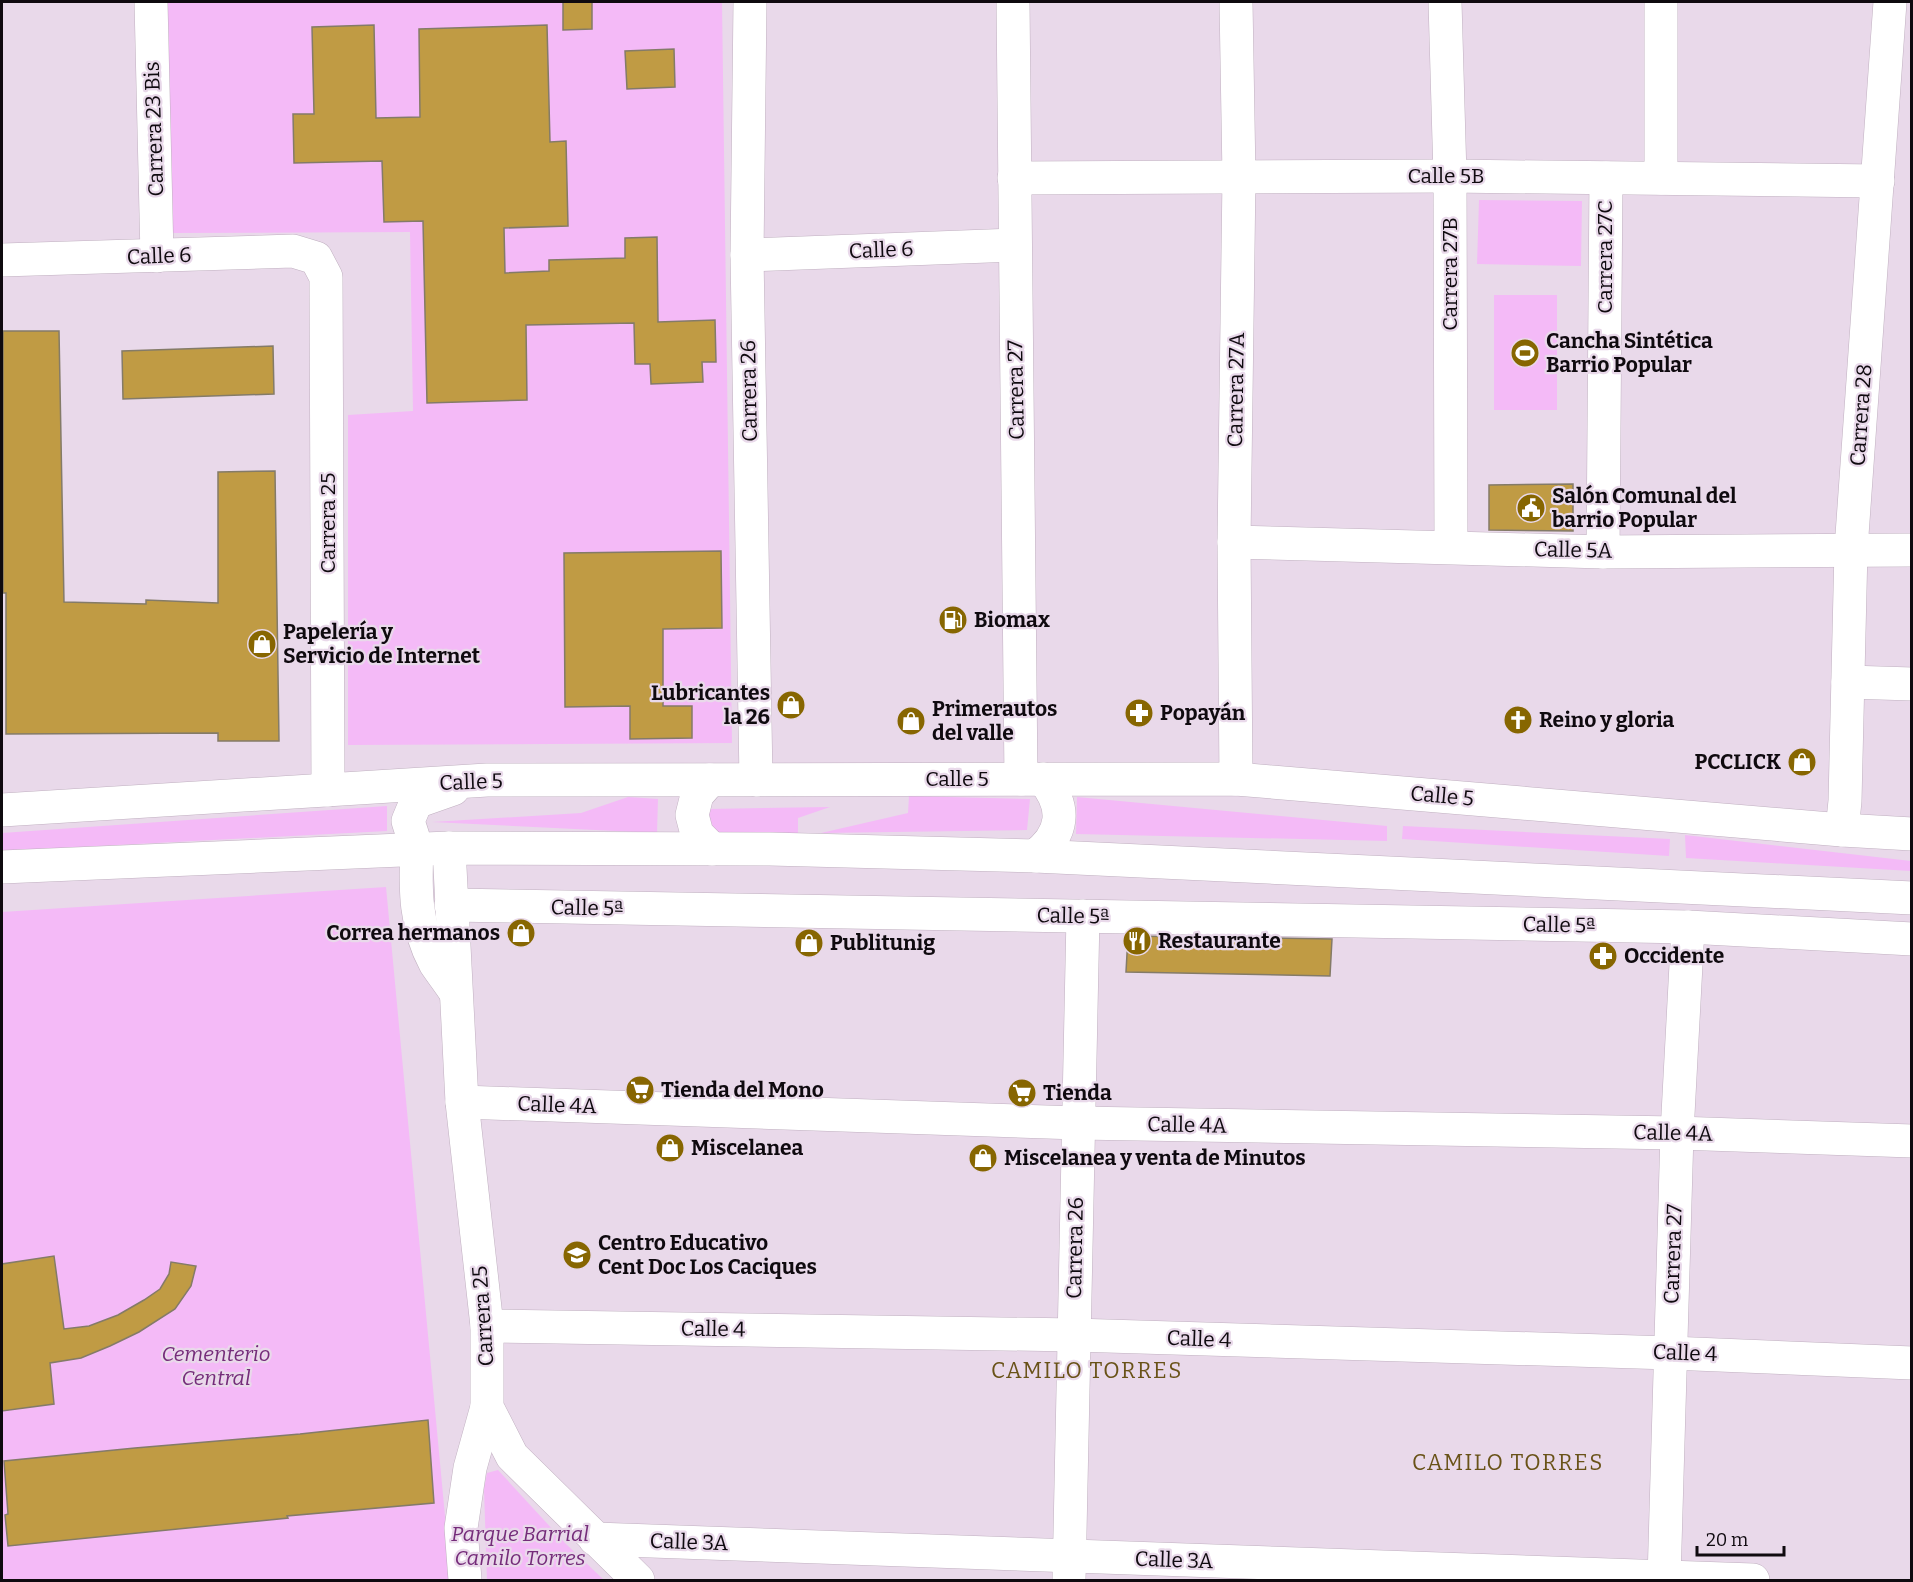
<svg xmlns="http://www.w3.org/2000/svg" width="1913" height="1582" viewBox="0 0 1913 1582" font-family="Bitter,serif">
	<rect width="100%" height="100%" fill="#e9d9ea"/>
	<g fill="#f4baf7">
		<path d="M 168,2 L 722,2 L 732,743 L 348,745 L 348,415 L 413,411 L 410,232 L 170,233 Z"/>
		<path d="M 1479,200 L 1582,201 L 1581,266 L 1477,264 Z"/>
		<rect x="1494" y="295" width="63" height="115"/>
		<path d="M 909,796 L 1030,799 L 1027,830 L 821,833 L 908,813 Z"/>
		<path d="M 628,797 L 658,799 L 657,833 L 432,822 L 581,813 Z"/>
		<path d="M 1077,797 L 1387,826 L 1387,841 L 1076,834 Z"/>
		<path d="M 387,806 L 387,831 L 2,851 L 2,833 Z"/>
		<path d="M 830,807 L 798,818 L 798,837 L 707,832 L 707,809 Z"/>
		<path d="M 1403,826 L 1670,839 L 1669,856 L 1402,839 Z"/>
		<path d="M 1685,835 L 1911,861 L 1911,871 L 1686,858 Z"/>
		<path d="M 386,887 L 451,1580 L 2,1580 L 2,912 Z"/>
		<path d="M 498,1470 L 566,1544 L 604,1580 L 487,1580 L 484,1489 L 487,1473 Z"/>
	</g>
	<g fill="#c09b44" stroke="#847b68" stroke-width="1.5">
		<path d="M 563,2 L 592,2 L 592,29 L 563,30 Z"/>
		<path d="M 374,25 L 376,118 L 420,117 L 419,29 L 547,25 L 550,142 L 566,141 L 568,226 L 504,228 L 505,273 L 549,271 L 549,260 L 625,258 L 625,238 L 657,237 L 658,322 L 715,320 L 716,362 L 702,362 L 703,382 L 651,384 L 650,364 L 635,364 L 634,323 L 526,325 L 527,400 L 427,403 L 423,221 L 384,222 L 382,161 L 294,163 L 293,114 L 314,114 L 312,27 Z"/>
		<path d="M 674,49 L 675,87 L 627,89 L 625,51 Z"/>
		<path d="M 3,331 L 59,331 L 64,602 L 146,604 L 146,600 L 218,603 L 218,472 L 275,471 L 279,741 L 218,741 L 218,733 L 6,734 L 6,593 L 3,593 Z"/>
		<path d="M 273,346 L 274,394 L 123,399 L 122,351 Z"/>
		<path d="M 1573,484 L 1573,531 L 1489,530 L 1489,485 Z"/>
		<path d="M 721,551 L 722,628 L 663,629 L 663,706 L 692,706 L 692,738 L 630,739 L 630,706 L 565,707 L 564,553 Z"/>
		<path d="M 1128,936 L 1332,939 L 1330,976 L 1126,972 Z"/>
		<path d="M 54,1256 L 64,1329 L 89,1326 L 118,1315 L 144,1300 L 160,1289 L 169,1274 L 171,1262 L 196,1266 L 191,1286 L 175,1309 L 139,1332 L 110,1346 L 81,1358 L 50,1363 L 54,1404 L 2,1411 L 2,1264 Z"/>
		<path d="M 428,1420 L 434,1503 L 287,1516 L 288,1518 L 8,1546 L 5,1515 L 8,1514 L 4,1461 L 135,1448 L 300,1434 Z"/>
	</g>
	<g fill="none" stroke-linecap="round" stroke-linejoin="round">
		<g stroke="#c0b0c0" stroke-width="34">
			<g id="minor">
				<path d="M 151,2 L 157,256"/>
				<path d="M 750,2 L 747,255 L 756,780"/>
				<path d="M 1013,2 L 1021,779"/>
				<path d="M 1236,2 L 1239,177 L 1234,542 L 1236,779"/>
				<path d="M 1445,2 L 1450,176 L 1451,547"/>
				<path d="M 1014,178 L 1450,176 L 1878,181"/>
				<path d="M 1661,178 L 1661,2"/>
				<path d="M 747,255 L 1015,245"/>
				<path d="M 2,260 L 293,251 L 316,258 L 326,277 L 328,790"/>
				<path d="M 1234,542 L 1603,552 L 1912,550"/>
				<path d="M 1603,552 L 1606,178"/>
				<path d="M 1848,682 L 1912,684"/>
				<path d="M 1842,830 L 1845,801 L 1851,549 L 1890,2"/>
				<path d="M 449,848 L 462,1102 L 487,1326 L 487,1407 L 512,1456 L 638,1580"/>
				<path d="M 417,849 C 415,889 415,926 435,963 C 441,972 448,981 454,990"/>
				<path d="M 451,905 L 1688,927 L 1912,939"/>
				<path d="M 462,1102 L 1078,1123 L 1677,1133 L 1912,1141"/>
				<path d="M 487,1326 L 1074,1335 L 1670,1353 L 1912,1363"/>
				<path d="M 595,1539 L 1753,1580"/>
				<path d="M 465,1580 L 461,1528 L 470,1468 L 487,1407"/>
				<path d="M 1069,1580 L 1083,916"/>
				<path d="M 1664,1580 L 1677,1133 L 1688,927"/>
			</g>
		</g>
		<g stroke="#c0b0c0" stroke-width="34">
			<g id="major">
				<path d="M 710,780 L 697,795 L 692,815 L 697,834 L 712,849"/>
				<path d="M 2,810 L 487,780 L 1236,779 L 1842,830 L 1912,834"/>
				<path d="M 417,849 L 408,821 L 416,802 L 453,789"/>
				<path d="M 1035,856 C 1064,834 1067,807 1043,779"/>
				<path d="M 2,867 L 449,848 L 770,849 L 1035,856 L 1912,898"/>
			</g>
		</g>
		<use href="#minor" stroke="#fff" stroke-width="33"/>
		<use href="#major" stroke="#fff" stroke-width="33"/>
	</g>
	<defs>
		<g id="stadium-disc" transform="scale(1.5)"><circle r="9.5" fill="#876601" stroke="#e9d9ea"/><path d="M0-5a6.5 5 0 1 0 0 10a6.5 5 0 1 0 0-10ZM-3.5-1.8h7v3.6h-7Z" fill="#fff"/></g>
		<g id="civic-disc" transform="scale(1.5)"><circle r="9.5" fill="#876601" stroke="#e9d9ea"/><path d="M-.6-6.5H3V-4.5H.6V-3L4-1V1h2V6H-6V1h2V-1L-.6-3ZM-1.2 2.5V6h2.4V2.5Z" fill="#fff"/></g>
		<g id="fuel-disc" transform="scale(1.5)"><circle r="9.5" fill="#876601" stroke="#e9d9ea"/><path d="M-5.5-6h7V0h2V4h1.3V-2.5L3-4.5l.8-.8L6-3V5H2.5V1h-1V6h-7ZM-4.2-4.7v3.2H.2V-4.7Z" fill="#fff"/></g>
		<g id="shop-disc" transform="scale(1.5)"><circle r="9.5" fill="#876601" stroke="#e9d9ea"/><path d="M-5-2.5h2.3a2.7 3.5 0 0 1 5.4 0H5L5.5 6h-11ZM-1.5-2.5h3a1.5 2.3 0 0 0-3 0Z" fill="#fff"/></g>
		<g id="pharmacy-disc" transform="scale(1.5)"><circle r="9.5" fill="#876601" stroke="#e9d9ea"/><path d="M-2-6h4v4h4v4h-4v4h-4v-4h-4v-4h4Z" fill="#fff"/></g>
		<g id="church-disc" transform="scale(1.5)"><circle r="9.5" fill="#876601" stroke="#e9d9ea"/><path d="M-1.2-6h2.4v3.5h3.3v2.4h-3.3V6h-2.4V-.1h-3.3v-2.4h3.3Z" fill="#fff"/></g>
		<g id="restaurant-disc" transform="scale(1.5)"><circle r="9.5" fill="#876601" stroke="#e9d9ea"/><path d="M-5-6h1v4h1v-4h1v4h1v-4h1v5L-1.5 .5V6h-2V.5L-5-1ZM5-6V6H3V1.5H1.5Q1.5-4 5-6Z" fill="#fff"/></g>
		<g id="supermarket-disc" transform="scale(1.5)"><circle r="9.5" fill="#876601" stroke="#e9d9ea"/><path d="M-6-5.5h2.5l.6 2H6L4.5 2H-2.5L-4.4-4H-6ZM-1.5 3.2a1.3 1.3 0 1 0 .1 0ZM3 3.2a1.3 1.3 0 1 0 .1 0Z" fill="#fff"/></g>
		<g id="school-disc" transform="scale(1.5)"><circle r="9.5" fill="#876601" stroke="#e9d9ea"/><path d="M0-5L7-2L0 1L-7-2ZM-4 1L0 2.5L4 1V4Q0 6-4 4Z" fill="#fff"/></g>
	</defs>
	<g fill-rule="evenodd">
		<use href="#stadium-disc" x="1525" y="353"/>
		<use href="#civic-disc" x="1531" y="508"/>
		<use href="#fuel-disc" x="953" y="620"/>
		<use href="#shop-disc" x="262" y="644"/>
		<use href="#shop-disc" x="791" y="705"/>
		<use href="#pharmacy-disc" x="1139" y="713"/>
		<use href="#church-disc" x="1518" y="720"/>
		<use href="#shop-disc" x="911" y="721"/>
		<use href="#shop-disc" x="1802" y="762"/>
		<use href="#shop-disc" x="521" y="933"/>
		<use href="#restaurant-disc" x="1137" y="941"/>
		<use href="#shop-disc" x="809" y="943"/>
		<use href="#pharmacy-disc" x="1603" y="956"/>
		<use href="#supermarket-disc" x="640" y="1090"/>
		<use href="#supermarket-disc" x="1022" y="1093"/>
		<use href="#shop-disc" x="670" y="1148"/>
		<use href="#shop-disc" x="983" y="1158"/>
		<use href="#school-disc" x="577" y="1255"/>
	</g>
	<g text-anchor="middle" stroke-width="4.5" stroke-linejoin="round" paint-order="stroke">
		<g font-size="21" fill="#0f0a0f" stroke="#e9d9ea">
			<text transform="translate(154 129) rotate(-92)" y="7">Carrera 23 Bis</text>
			<text x="1446" y="183">Calle 5B</text>
			<text transform="translate(881 250) rotate(-2)" y="7">Calle 6</text>
			<text transform="translate(159 256) rotate(-2)" y="7">Calle 6</text>
			<text transform="translate(1605 257) rotate(-90)" y="7">Carrera 27C</text>
			<text transform="translate(1450 274) rotate(-90)" y="7">Carrera 27B</text>
			<text transform="translate(1016 390) rotate(-91)" y="7">Carrera 27</text>
			<text transform="translate(1236 390) rotate(-89)" y="7">Carrera 27A</text>
			<text transform="translate(749 391) rotate(-91)" y="7">Carrera 26</text>
			<text transform="translate(1861 415) rotate(-86)" y="7">Carrera 28</text>
			<text transform="translate(328 523) rotate(-90)" y="7">Carrera 25</text>
			<text transform="translate(1573 550) rotate(1)" y="7">Calle 5A</text>
			<text x="957" y="786">Calle 5</text>
			<text transform="translate(471 782) rotate(-2)" y="7">Calle 5</text>
			<text transform="translate(1442 796) rotate(5)" y="7">Calle 5</text>
			<text transform="translate(587 908) rotate(1)" y="7">Calle 5ª</text>
			<text transform="translate(1073 916) rotate(1)" y="7">Calle 5ª</text>
			<text transform="translate(1559 925) rotate(1)" y="7">Calle 5ª</text>
			<text transform="translate(557 1105) rotate(2)" y="7">Calle 4A</text>
			<text transform="translate(1187 1125) rotate(1)" y="7">Calle 4A</text>
			<text transform="translate(1673 1133) rotate(1)" y="7">Calle 4A</text>
			<text transform="translate(1075 1248) rotate(-89)" y="7">Carrera 26</text>
			<text transform="translate(1673 1254) rotate(-88)" y="7">Carrera 27</text>
			<text transform="translate(483 1316) rotate(-94)" y="7">Carrera 25</text>
			<text transform="translate(713 1329) rotate(1)" y="7">Calle 4</text>
			<text transform="translate(1199 1339) rotate(2)" y="7">Calle 4</text>
			<text transform="translate(1685 1353) rotate(2)" y="7">Calle 4</text>
			<text transform="translate(689 1542) rotate(2)" y="7">Calle 3A</text>
			<text transform="translate(1174 1560) rotate(2)" y="7">Calle 3A</text>
		</g>
		<g font-size="21" font-weight="bold" fill="#0f0a0f" stroke="#e9d9ea" text-anchor="start">
			<text x="1546" y="348">Cancha Sintética<tspan x="1546" dy="24">Barrio Popular</tspan></text>
			<text x="1552" y="503">Salón Comunal del<tspan x="1552" dy="24">barrio Popular</tspan></text>
			<text x="974" y="627">Biomax</text>
			<text x="283" y="639">Papelería y<tspan x="283" dy="24">Servicio de Internet</tspan></text>
			<text x="770" y="700" text-anchor="end">Lubricantes<tspan x="770" dy="24">la 26</tspan></text>
			<text x="932" y="716">Primerautos<tspan x="932" dy="24">del valle</tspan></text>
			<text x="1160" y="720">Popayán</text>
			<text x="1539" y="727">Reino y gloria</text>
			<text x="1781" y="769" text-anchor="end">PCCLICK</text>
			<text x="500" y="940" text-anchor="end">Correa hermanos</text>
			<text x="1158" y="948">Restaurante</text>
			<text x="830" y="950">Publitunig</text>
			<text x="1624" y="963">Occidente</text>
			<text x="661" y="1097">Tienda del Mono</text>
			<text x="1043" y="1100">Tienda</text>
			<text x="691" y="1155">Miscelanea</text>
			<text x="1004" y="1165">Miscelanea y venta de Minutos</text>
			<text x="598" y="1250">Centro Educativo<tspan x="598" dy="24">Cent Doc Los Caciques</tspan></text>
		</g>
		<g font-size="21" font-style="italic" fill="#752c7a" stroke="#e9d9ea">
			<text x="216" y="1361">Cementerio<tspan x="216" dy="24">Central</tspan></text>
			<text x="520" y="1541">Parque Barrial<tspan x="520" dy="24">Camilo Torres</tspan></text>
		</g>
		<g font-size="22" letter-spacing="1.5" fill="#695218" stroke="#e9d9ea">
			<text x="1087" y="1378">CAMILO TORRES</text>
			<text x="1508" y="1470">CAMILO TORRES</text>
		</g>
	</g>
	<rect width="1913" height="1582" fill="none" stroke="#0f0a0f" stroke-width="6"/>
	<path d="M1697 1546v9h87v-9" fill="none" stroke="#0f0a0f" stroke-width="3"/>
	<text x="1706" y="1546" font-size="18" fill="#0f0a0f" stroke="#e9d9ea" stroke-width="4.5" paint-order="stroke">20 m</text>
</svg>
